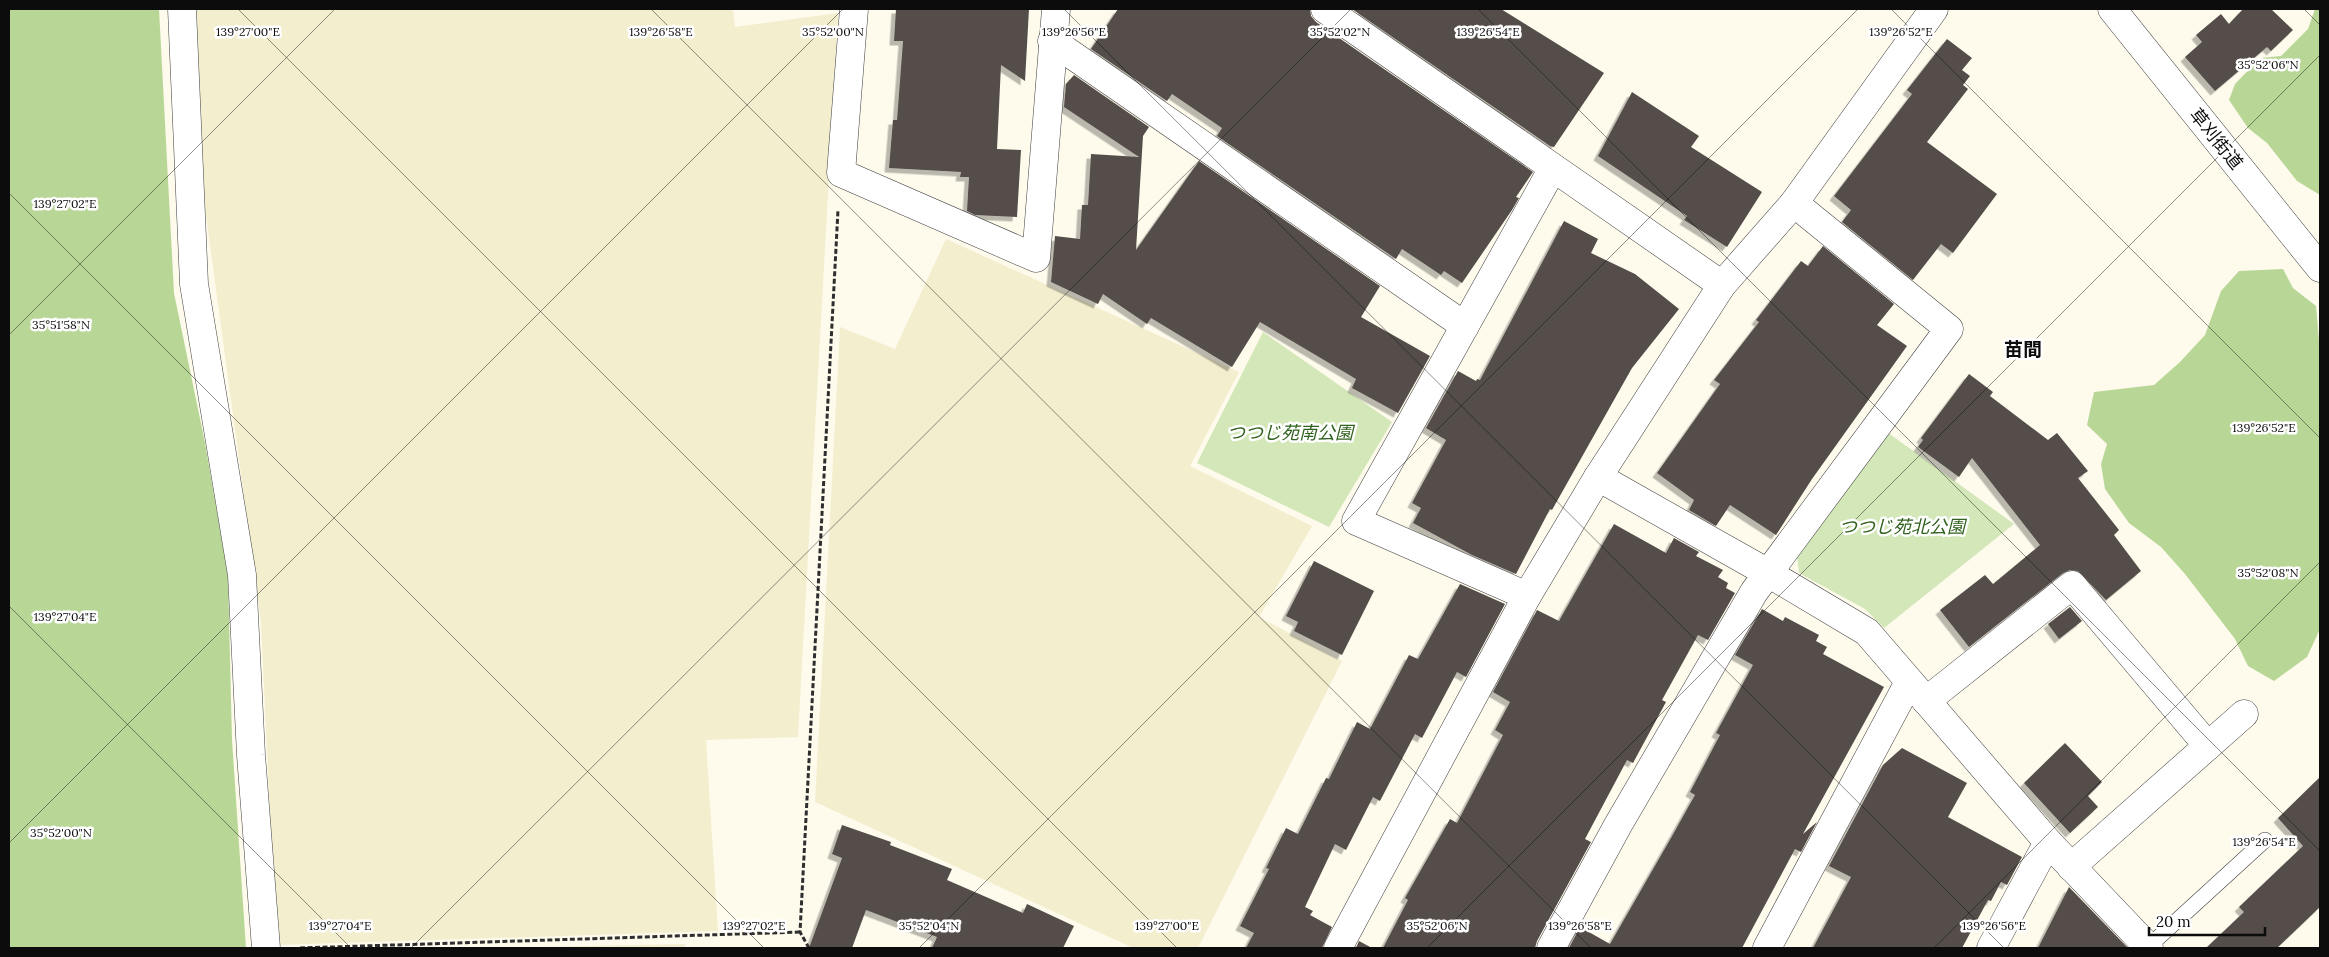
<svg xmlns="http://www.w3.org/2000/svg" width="2329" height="957" viewBox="0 0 2329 957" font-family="Lora,'Noto Sans JP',serif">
	<defs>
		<filter id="shadow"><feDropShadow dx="-4.5" dy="4.5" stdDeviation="0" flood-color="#0004"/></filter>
	</defs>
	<rect width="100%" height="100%" fill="#fefaec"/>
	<g fill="#f3eece">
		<path d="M 194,9 L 733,9 L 735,27 L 838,13 L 798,737 L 706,740 L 718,931 L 276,945 L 261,622 L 202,186 Z"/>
		<path d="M 946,239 L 1239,372 L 1190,466 L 1312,526 L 1259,617 L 1342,661 L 1198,948 L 1133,948 L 815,802 L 840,327 L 895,349 Z"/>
		<path d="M 685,944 L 685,948 L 488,948 Z"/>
	</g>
	<g fill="#d3e7b8">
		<path d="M 1263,332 L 1392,422 L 1329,527 L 1197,463 Z"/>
		<path d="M 1887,432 L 2014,524 L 1884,628 L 1865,609 L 1799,573 L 1797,556 Z"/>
	</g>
	<g fill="#b8d797">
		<path d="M 9,9 L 159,9 L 174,293 L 205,443 L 228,576 L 232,740 L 246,948 L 9,948 Z"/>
		<path d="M 2315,9 L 2320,9 L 2320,195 L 2297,181 L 2267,143 L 2248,128 L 2229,100 L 2235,84 L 2260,58 L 2281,56 L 2308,29 Z"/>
		<path d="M 2283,269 L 2293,288 L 2316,306 L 2320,352 L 2320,629 L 2307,657 L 2274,681 L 2248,666 L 2235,639 L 2185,574 L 2161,547 L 2129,523 L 2105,489 L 2101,464 L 2107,444 L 2087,425 L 2094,392 L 2154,385 L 2180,362 L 2205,335 L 2221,291 L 2239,271 Z"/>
	</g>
	<g fill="#554d49" filter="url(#shadow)">
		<path d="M 896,9 L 1029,9 L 1025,81 L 1001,65 L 997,149 L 1021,150 L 1017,217 L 975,215 L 967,211 L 969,177 L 960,177 L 961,172 L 889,168 L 893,120 L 897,120 L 903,41 L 894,41 Z"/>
		<path d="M 1118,9 L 1310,9 L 1311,16 L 1316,22 L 1533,172 L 1516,197 L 1519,198 L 1512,210 L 1462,283 L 1444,271 L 1441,275 L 1402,249 L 1396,259 L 1217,136 L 1222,128 L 1172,94 L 1167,101 L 1091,49 Z"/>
		<path d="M 1352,9 L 1501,9 L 1604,73 L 1554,147 L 1550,146 Z"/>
		<path d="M 2243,9 L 2271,9 L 2293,30 L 2271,51 L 2267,47 L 2215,91 L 2185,57 L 2202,42 L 2196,35 L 2221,14 L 2229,24 Z"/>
		<path d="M 1947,39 L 1972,58 L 1962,70 L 1970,76 L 1963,85 L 1968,89 L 1927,142 L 1997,194 L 1953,253 L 1941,244 L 1913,280 L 1842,222 L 1851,210 L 1834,196 L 1912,94 L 1907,90 Z"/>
		<path d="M 1074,75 L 1149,127 L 1143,136 L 1136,250 L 1199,161 L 1380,286 L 1361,317 L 1430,356 L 1398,413 L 1352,388 L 1356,379 L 1260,322 L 1232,367 L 1151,318 L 1147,324 L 1103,294 L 1098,304 L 1051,282 L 1055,236 L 1080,239 L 1082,205 L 1088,205 L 1091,154 L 1139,157 L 1064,107 L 1066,84 Z"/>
		<path d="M 1632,92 L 1699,136 L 1691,147 L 1762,192 L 1727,247 L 1684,220 L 1687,216 L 1598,156 Z"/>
		<path d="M 1564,221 L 1598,239 L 1591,253 L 1635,274 L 1679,309 L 1632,368 L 1552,510 L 1550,509 L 1516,574 L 1472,555 L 1413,523 L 1421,508 L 1412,503 L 1446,440 L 1426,428 L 1458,371 L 1476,381 L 1477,379 L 1480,380 Z"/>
		<path d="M 1823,246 L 1894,304 L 1877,325 L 1907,346 L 1812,479 L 1776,535 L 1730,505 L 1716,526 L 1689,510 L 1694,500 L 1657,473 L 1720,384 L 1714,380 L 1759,322 L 1756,320 L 1801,261 L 1808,266 Z"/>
		<path d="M 1969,374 L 1993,392 L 1990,396 L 2048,440 L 2057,433 L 2088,471 L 2078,478 L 2119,530 L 2114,535 L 2141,571 L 2106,600 L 2078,571 L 2070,570 L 2063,573 L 1969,647 L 1940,610 L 1985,575 L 1993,584 L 2040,545 L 1972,458 L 1959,477 L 1918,447 L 1923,440 L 1921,438 Z"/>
		<path d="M 1614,524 L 1666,553 L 1674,538 L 1699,552 L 1696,556 L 1723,570 L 1718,577 L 1728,583 L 1726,588 L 1735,593 L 1708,640 L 1698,635 L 1662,700 L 1666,702 L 1633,763 L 1627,760 L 1585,839 L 1591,842 L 1537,941 L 1535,948 L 1383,948 L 1408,900 L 1405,898 L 1450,819 L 1457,823 L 1503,735 L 1495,730 L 1510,702 L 1493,692 L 1537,610 L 1559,621 Z"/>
		<path d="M 1314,561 L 1374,591 L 1342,655 L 1294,631 L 1298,622 L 1286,616 Z"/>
		<path d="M 1460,584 L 1505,604 L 1466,677 L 1457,672 L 1422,738 L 1415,734 L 1380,801 L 1373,797 L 1346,850 L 1335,844 L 1305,907 L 1313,911 L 1310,915 L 1332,927 L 1322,948 L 1246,948 L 1254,933 L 1240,926 L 1269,869 L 1266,868 L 1286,828 L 1298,834 L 1326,778 L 1329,779 L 1357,722 L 1370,729 L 1409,655 L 1418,659 Z"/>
		<path d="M 2070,607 L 2082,621 L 2059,639 L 2048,624 Z"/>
		<path d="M 1762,609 L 1783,621 L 1785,617 L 1819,635 L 1816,641 L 1827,647 L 1823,654 L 1884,687 L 1803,834 L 1817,822 L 1801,852 L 1795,849 L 1742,948 L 1569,948 L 1580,927 L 1610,944 L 1671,838 L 1695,795 L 1690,792 L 1720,735 L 1716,733 L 1753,665 L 1735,655 Z"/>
		<path d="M 2065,743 L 2102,782 L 2088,796 L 2098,807 L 2070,833 L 2024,783 Z"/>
		<path d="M 1902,748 L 1967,783 L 1948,817 L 2022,857 L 2007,885 L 2001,882 L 1991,901 L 1988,900 L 1962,948 L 1813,948 L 1851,877 L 1829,866 L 1883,765 Z"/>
		<path d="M 2320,777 L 2320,907 L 2277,948 L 2206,948 L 2244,912 L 2239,907 L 2303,846 L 2278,818 Z"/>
		<path d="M 842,825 L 891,842 L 890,845 L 952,869 L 947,880 L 1023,913 L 1027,904 L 1074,926 L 1063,948 L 932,948 L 937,937 L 866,910 L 852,948 L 809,948 L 842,858 L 832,854 Z"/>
		<path d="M 2069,887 L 2128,948 L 2038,948 Z"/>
		<path d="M 1359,941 L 1372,948 L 1356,948 Z"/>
	</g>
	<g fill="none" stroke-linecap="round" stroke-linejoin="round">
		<g stroke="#3f3f3f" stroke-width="16">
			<path id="service" d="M 2148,947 L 2265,840"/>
		</g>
		<g stroke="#3f3f3f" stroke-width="29">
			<g id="minor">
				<path d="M 182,9 L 194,284 L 242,575 L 251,755 L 266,948"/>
				<path d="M 854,9 L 841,173 L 1036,258 L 1056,9"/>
				<path d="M 1325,9 L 1722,285"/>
				<path d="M 1052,41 L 1465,326"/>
				<path d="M 1598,477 L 1768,573 L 1867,632 L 2048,842 L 2149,948"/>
				<path d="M 1527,596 L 1356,521 L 1553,168"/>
				<path d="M 1926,701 L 2072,585 L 2208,746"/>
				<path d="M 2071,867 L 2244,714"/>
				<path d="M 1338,948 L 1527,596 L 1598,477 L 1722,285 L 1794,203 L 1934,9"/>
				<path d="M 1551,948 L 1618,825 L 1754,592 L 1949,329 L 1794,203"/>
				<path d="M 1767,948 L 1909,682"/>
				<path d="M 1991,948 L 2048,842"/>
			</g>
		</g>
		<g stroke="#3f3f3f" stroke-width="29">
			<path id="tertiary" d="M 2112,9 L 2320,268"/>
		</g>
		<g stroke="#2e2e2e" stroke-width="3" stroke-dasharray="5 2.5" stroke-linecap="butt">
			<path d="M 300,948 L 800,932"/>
			<path d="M 809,948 L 800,932 L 838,210"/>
		</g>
		<use href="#service" stroke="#fff" stroke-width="15"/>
		<use href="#minor" stroke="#fff" stroke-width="28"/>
		<use href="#tertiary" stroke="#fff" stroke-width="28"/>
	</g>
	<path fill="none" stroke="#0c0c0c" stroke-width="1" stroke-opacity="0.45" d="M 238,9 L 1177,948M 651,9 L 1591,948M 1064,9 L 2004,948M 1478,9 L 2320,851M 1891,9 L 2320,438M 2304,9 L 2320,25M 9,193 L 764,948M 9,335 L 335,9M 9,606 L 351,948M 9,843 L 843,9M 411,948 L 1351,9M 919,948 L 1858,9M 1427,948 L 2320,55M 1934,948 L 2320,562"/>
	<g text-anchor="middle" stroke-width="5" stroke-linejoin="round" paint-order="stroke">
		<g font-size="18" fill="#0c0c0c" stroke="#fff">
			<text transform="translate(2216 139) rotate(51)" y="6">草刈街道</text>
		</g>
		<g font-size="18" font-style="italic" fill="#31621f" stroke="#fff">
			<text x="1290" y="439">つつじ苑南公園</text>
			<text x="1902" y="533">つつじ苑北公園</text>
		</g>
		<g font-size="19" font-weight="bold" fill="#0c0c0c" stroke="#fff">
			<text x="2023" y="356">苗間</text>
		</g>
	</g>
	<g font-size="12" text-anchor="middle" fill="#0c0c0c" stroke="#fff" stroke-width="5" stroke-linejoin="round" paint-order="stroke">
		<text x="248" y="36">139°27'00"E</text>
		<text x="661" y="36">139°26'58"E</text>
		<text x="833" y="36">35°52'00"N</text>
		<text x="1074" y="36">139°26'56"E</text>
		<text x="1340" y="36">35°52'02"N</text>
		<text x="1488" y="36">139°26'54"E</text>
		<text x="1901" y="36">139°26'52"E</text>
		<text x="2268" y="69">35°52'06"N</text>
		<text x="65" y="208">139°27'02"E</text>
		<text x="61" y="329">35°51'58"N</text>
		<text x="2264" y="432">139°26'52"E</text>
		<text x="2268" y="577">35°52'08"N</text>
		<text x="65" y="621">139°27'04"E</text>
		<text x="61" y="837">35°52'00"N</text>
		<text x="2264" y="846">139°26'54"E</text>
		<text x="340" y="930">139°27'04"E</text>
		<text x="754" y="930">139°27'02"E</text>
		<text x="929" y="930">35°52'04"N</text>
		<text x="1167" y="930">139°27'00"E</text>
		<text x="1437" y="930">35°52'06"N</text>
		<text x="1580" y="930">139°26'58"E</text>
		<text x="1994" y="930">139°26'56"E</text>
	</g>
	<rect width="2329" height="957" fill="none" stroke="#0c0c0c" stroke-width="20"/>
	<path d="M2149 927v8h116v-8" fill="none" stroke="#0c0c0c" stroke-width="2.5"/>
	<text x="2156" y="927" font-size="15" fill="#0c0c0c" stroke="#ffffff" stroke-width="4" paint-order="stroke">20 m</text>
</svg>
